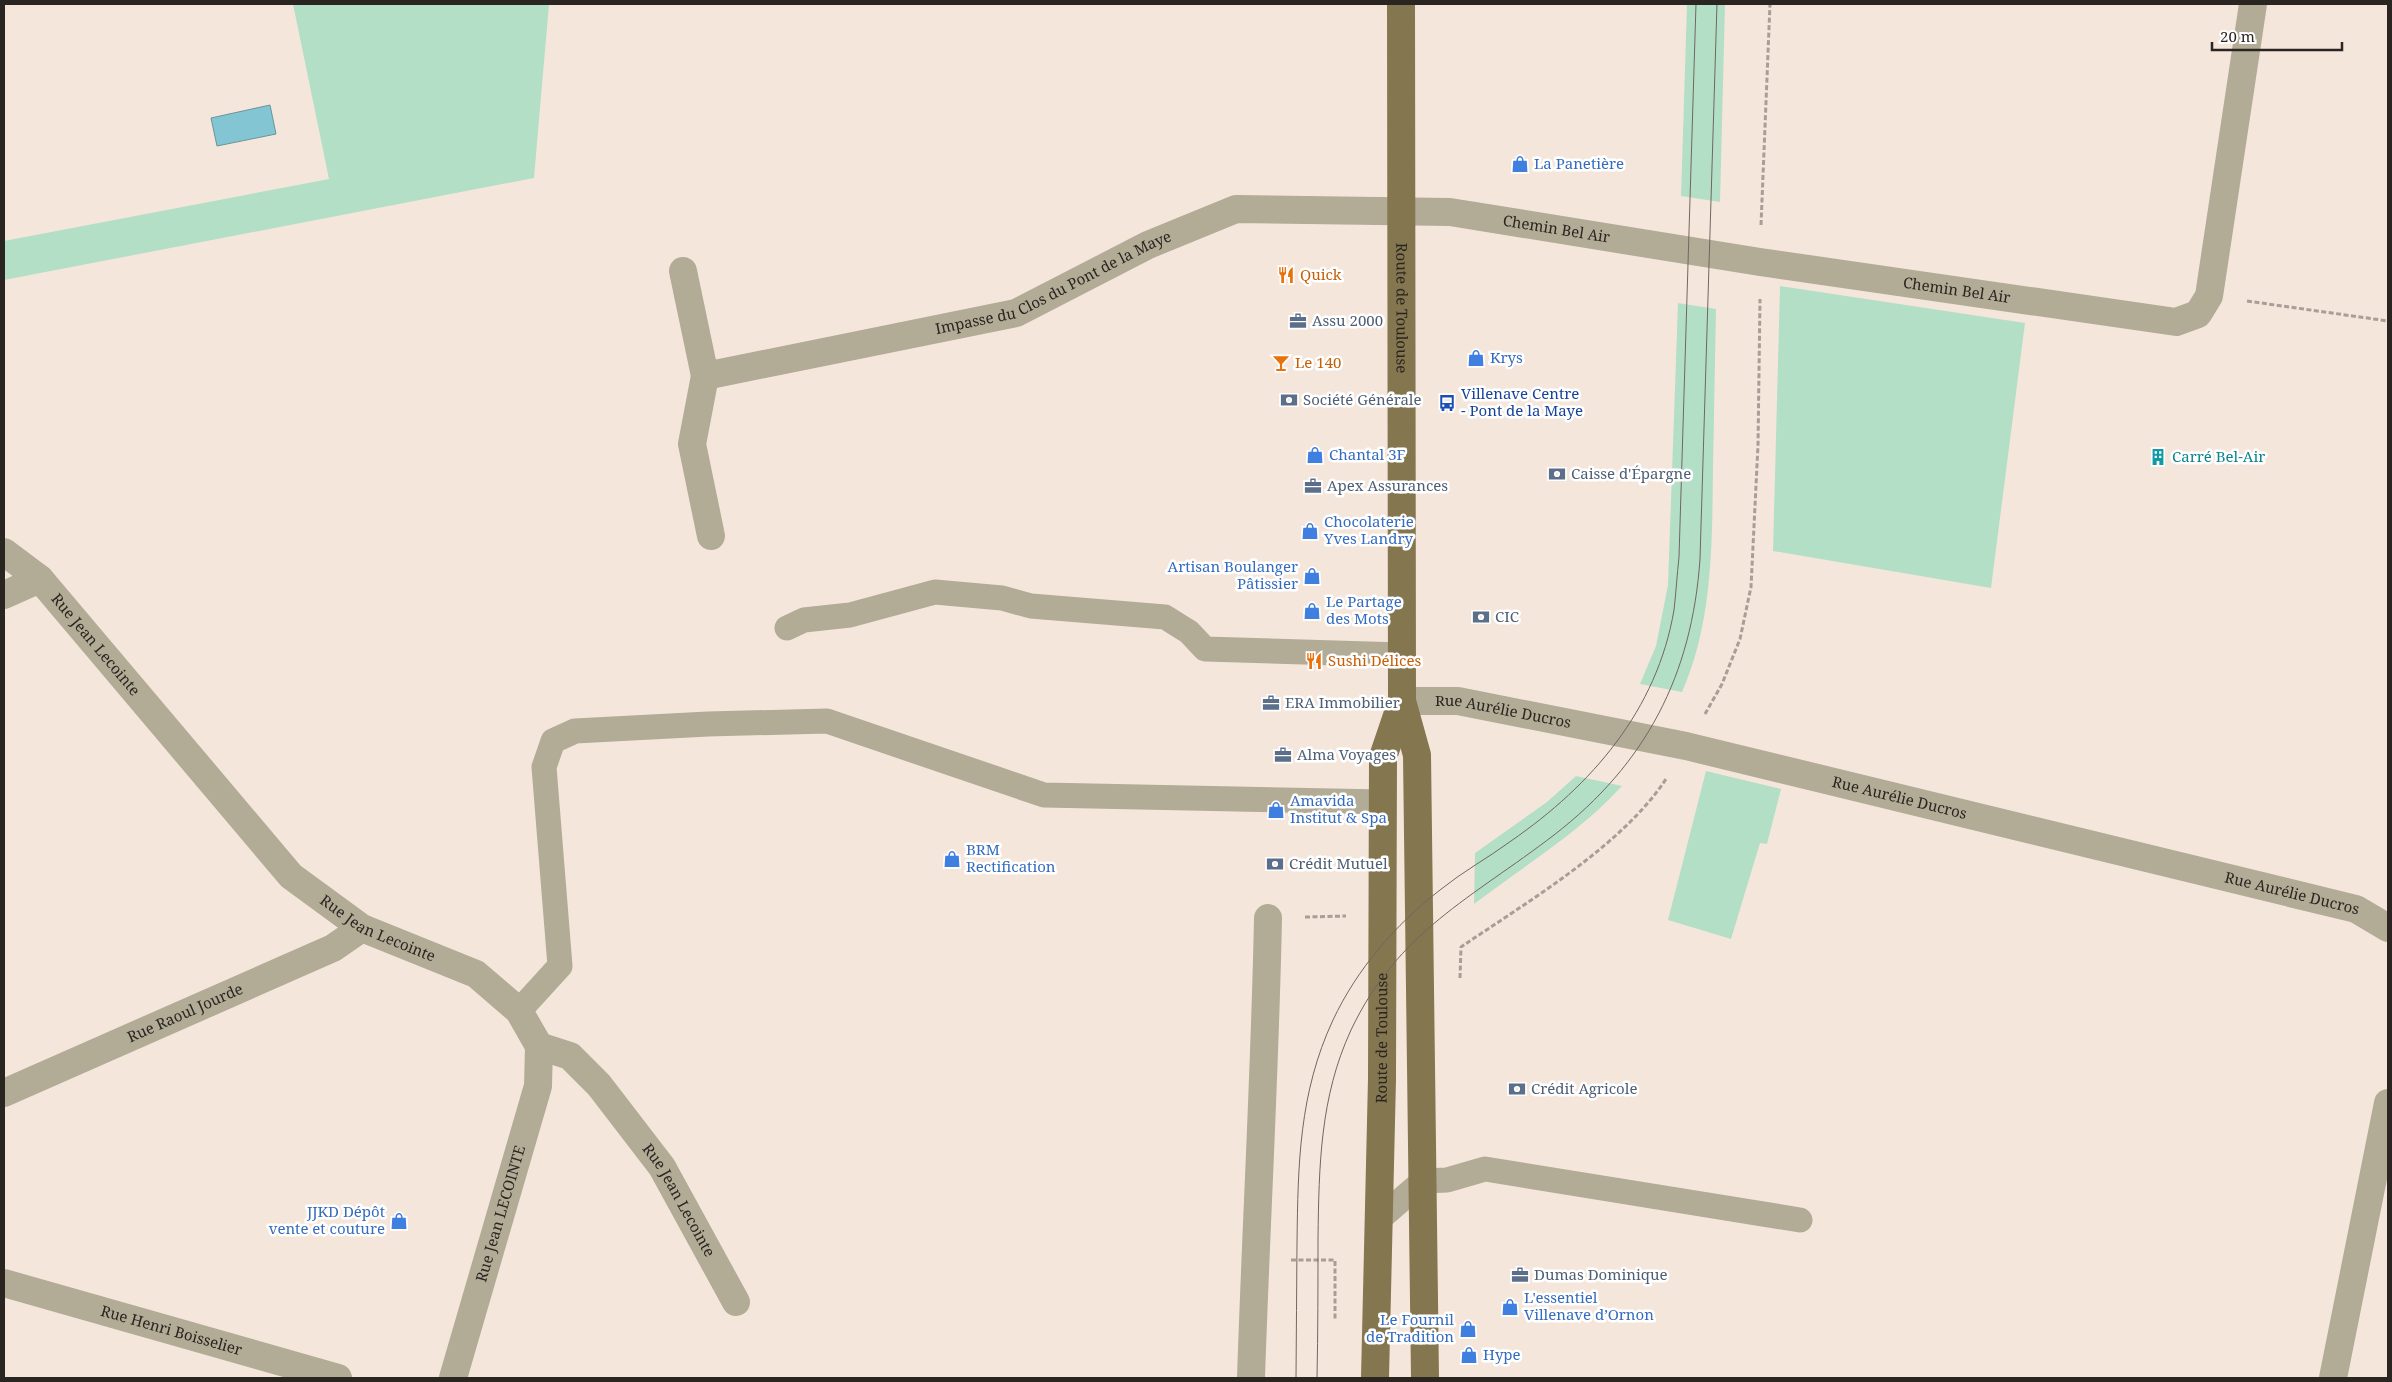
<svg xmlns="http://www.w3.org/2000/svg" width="2392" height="1382" viewBox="0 0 2392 1382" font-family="'Noto Serif',serif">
	<rect width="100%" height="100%" fill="#f5e6dc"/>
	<g fill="#b3dfc7">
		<path d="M 293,4 L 549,4 L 534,178 L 4,280 L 4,241 L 329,179 Z"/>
		<path d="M 1687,4 L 1725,4 L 1720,202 L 1681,196 Z"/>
		<path d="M 1780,286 L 2025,323 L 1991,588 L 1773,551 Z"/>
		<path d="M 1678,303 L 1716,309 C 1715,362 1714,415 1713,468 C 1712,544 1713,622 1682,692 L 1640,684 L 1656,646 L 1668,585 Z"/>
		<path d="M 1706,771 L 1781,789 L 1767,844 L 1760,843 L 1731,939 L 1668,920 Z"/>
		<path d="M 1576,776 L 1622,786 C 1579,833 1525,865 1474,904 L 1475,853 L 1547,802 Z"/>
	</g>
	<path fill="#83c5d2" stroke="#68959d" d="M 270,105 L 276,134 L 217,146 L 211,118 Z"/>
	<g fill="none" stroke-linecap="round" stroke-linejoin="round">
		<g stroke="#a99d96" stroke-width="3" stroke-dasharray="5 2.5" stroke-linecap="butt">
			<path d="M 1761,225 L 1770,4"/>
			<path d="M 2247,301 L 2388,321"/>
			<path d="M 1705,714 L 1722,684 L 1740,639 L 1751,587 L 1758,445 L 1760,299"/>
			<path d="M 1305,917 L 1346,916"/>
			<path d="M 1460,978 L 1461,947 C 1527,902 1622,846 1666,779"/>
			<path d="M 1291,1260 L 1335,1260 L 1335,1321"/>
		</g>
		<g stroke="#b2ab96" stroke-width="25">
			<path d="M 787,628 L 804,620 L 850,615 L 935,592 L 1002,598 L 1031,606 L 1165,617 L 1189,632 L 1205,649 L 1402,655"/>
			<path d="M 519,1011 L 560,966 L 544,767 L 553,741 L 575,731 L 708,724 L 827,721 L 1044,795 L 1383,802"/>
			<path d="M 1378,1220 L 1423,1181 L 1447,1180 L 1485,1169 L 1800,1220"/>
		</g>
		<path stroke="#b2ab96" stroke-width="28" d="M 1251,1378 C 1256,1225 1265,1071 1268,918"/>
		<g stroke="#b2ab96" stroke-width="28">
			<path id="s1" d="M 683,271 L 705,376 L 1016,313 L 1148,245 L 1236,209 L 1450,212 L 1760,262 L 2176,322 L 2198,314 L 2209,296 L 2253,4"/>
			<path d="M 705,376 L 692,444 L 711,536"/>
			<path id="s2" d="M 4,552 L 40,579 L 291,876 L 362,928 L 476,974 L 519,1011 L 539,1046 L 570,1056 L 599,1085 L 662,1167 L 736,1302"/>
			<path d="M 4,595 L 40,579"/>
			<path id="s3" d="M 1402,701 L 1458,701 L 1686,746 L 2356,909 L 2388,928"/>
			<path id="s4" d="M 4,1093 L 333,948 L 362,928"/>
			<path id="s5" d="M 4,1283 L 338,1378"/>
			<path id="s6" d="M 453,1378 L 538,1086 L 539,1046"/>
			<path d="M 2333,1378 L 2388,1103"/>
		</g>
		<g stroke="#84764f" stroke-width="28">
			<path id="s7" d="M 1401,4 L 1402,701 L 1417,755 L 1425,1378"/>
			<path id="s8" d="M 1375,1378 L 1382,1079 L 1383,757 L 1402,701"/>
		</g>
		<g stroke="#706761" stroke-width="1">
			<path d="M 1296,1378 C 1296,1333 1297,1288 1297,1243 C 1298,1164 1299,1093 1333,1020 C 1357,969 1395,925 1440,890 C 1462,872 1488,858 1511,841 C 1592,785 1657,710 1674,610 C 1676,593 1677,575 1679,557 L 1696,4"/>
			<path d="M 1317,1378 C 1318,1332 1318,1285 1318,1238 C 1319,1166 1320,1097 1351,1030 C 1398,931 1472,898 1554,835 C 1646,764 1692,675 1700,559 L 1717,4"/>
		</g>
	</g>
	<defs>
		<g id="shop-bare" transform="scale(1.35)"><path d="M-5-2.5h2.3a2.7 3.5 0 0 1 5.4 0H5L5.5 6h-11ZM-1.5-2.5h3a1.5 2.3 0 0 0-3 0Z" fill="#3f7fe0" stroke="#fff" stroke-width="2.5" paint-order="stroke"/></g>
		<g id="restaurant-bare" transform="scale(1.35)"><path d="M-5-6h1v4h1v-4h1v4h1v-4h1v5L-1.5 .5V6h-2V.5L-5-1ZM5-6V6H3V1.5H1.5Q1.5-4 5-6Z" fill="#e8710a" stroke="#fff" stroke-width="2.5" paint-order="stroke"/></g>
		<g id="office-bare" transform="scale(1.35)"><path d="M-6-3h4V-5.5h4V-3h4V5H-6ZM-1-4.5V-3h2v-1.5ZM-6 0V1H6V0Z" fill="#5c6f8a" stroke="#fff" stroke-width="2.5" paint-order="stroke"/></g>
		<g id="bar-bare" transform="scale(1.35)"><path d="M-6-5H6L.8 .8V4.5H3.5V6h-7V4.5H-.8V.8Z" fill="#e8710a" stroke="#fff" stroke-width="2.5" paint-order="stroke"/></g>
		<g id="bank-bare" transform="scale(1.35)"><path d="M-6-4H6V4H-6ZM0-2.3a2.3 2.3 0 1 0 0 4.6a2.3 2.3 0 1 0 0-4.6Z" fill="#5c6f8a" stroke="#fff" stroke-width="2.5" paint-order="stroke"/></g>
		<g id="bus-bare" transform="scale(1.35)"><path d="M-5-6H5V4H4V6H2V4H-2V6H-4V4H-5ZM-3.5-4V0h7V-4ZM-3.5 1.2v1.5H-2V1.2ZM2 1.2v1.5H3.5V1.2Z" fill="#1a4fb4" stroke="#fff" stroke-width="2.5" paint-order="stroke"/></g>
		<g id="building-bare" transform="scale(1.35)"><path d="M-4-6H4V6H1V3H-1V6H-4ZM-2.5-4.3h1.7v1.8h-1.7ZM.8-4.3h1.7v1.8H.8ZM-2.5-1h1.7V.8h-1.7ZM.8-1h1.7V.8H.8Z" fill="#0f9aa8" stroke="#fff" stroke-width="2.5" paint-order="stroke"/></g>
	</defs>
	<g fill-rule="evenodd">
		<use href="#shop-bare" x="1520" y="164"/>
		<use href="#restaurant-bare" x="1286" y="275"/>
		<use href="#office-bare" x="1298" y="321"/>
		<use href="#shop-bare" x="1476" y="358"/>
		<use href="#bar-bare" x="1281" y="363"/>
		<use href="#bank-bare" x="1289" y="400"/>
		<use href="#bus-bare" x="1447" y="403"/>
		<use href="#shop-bare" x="1315" y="455"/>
		<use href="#building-bare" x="2158" y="457"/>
		<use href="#bank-bare" x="1557" y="474"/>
		<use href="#office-bare" x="1313" y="486"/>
		<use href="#shop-bare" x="1310" y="531"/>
		<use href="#shop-bare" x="1312" y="576"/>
		<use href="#shop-bare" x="1312" y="611"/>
		<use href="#bank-bare" x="1481" y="617"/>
		<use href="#restaurant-bare" x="1314" y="661"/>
		<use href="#office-bare" x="1271" y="703"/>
		<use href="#office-bare" x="1283" y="755"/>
		<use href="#shop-bare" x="1276" y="810"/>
		<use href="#shop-bare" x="952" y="859"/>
		<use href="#bank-bare" x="1275" y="864"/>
		<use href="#bank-bare" x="1517" y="1089"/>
		<use href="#shop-bare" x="399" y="1221"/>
		<use href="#office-bare" x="1520" y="1275"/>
		<use href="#shop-bare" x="1510" y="1307"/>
		<use href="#shop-bare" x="1468" y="1329"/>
		<use href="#shop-bare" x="1469" y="1355"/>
	</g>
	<g text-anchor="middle" stroke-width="5" stroke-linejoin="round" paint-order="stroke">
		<g font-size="15" fill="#366cbe" stroke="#fff" text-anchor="start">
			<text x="1534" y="169">La Panetière</text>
			<text x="1490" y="363">Krys</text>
			<text x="1329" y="460">Chantal 3F</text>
			<text x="1324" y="527">Chocolaterie<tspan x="1324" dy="17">Yves Landry</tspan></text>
			<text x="1298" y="572" text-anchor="end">Artisan Boulanger<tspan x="1298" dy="17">Pâtissier</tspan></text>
			<text x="1326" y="607">Le Partage<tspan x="1326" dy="17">des Mots</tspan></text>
			<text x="1290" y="806">Amavida<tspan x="1290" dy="17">Institut &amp; Spa</tspan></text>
			<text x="966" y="855">BRM<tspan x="966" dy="17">Rectification</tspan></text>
			<text x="385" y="1217" text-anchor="end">JJKD Dépôt<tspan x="385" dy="17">vente et couture</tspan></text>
			<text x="1524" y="1303">L'essentiel<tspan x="1524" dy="17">Villenave d’Ornon</tspan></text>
			<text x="1454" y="1325" text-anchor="end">Le Fournil<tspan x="1454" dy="17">de Tradition</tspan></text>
			<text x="1483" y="1360">Hype</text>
		</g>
		<g font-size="15" fill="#2a2521" stroke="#fff">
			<text dy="5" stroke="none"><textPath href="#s1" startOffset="990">Chemin Bel Air</textPath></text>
			<text dy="5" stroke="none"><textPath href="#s1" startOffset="470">Impasse du Clos du Pont de la Maye</textPath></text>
			<text dy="5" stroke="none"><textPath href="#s1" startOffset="1395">Chemin Bel Air</textPath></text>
			<text dy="5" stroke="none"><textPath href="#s7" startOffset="304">Route de Toulouse</textPath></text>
			<text dy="5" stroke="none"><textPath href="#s2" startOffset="131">Rue Jean Lecointe</textPath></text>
			<text dy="5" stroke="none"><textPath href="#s3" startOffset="102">Rue Aurélie Ducros</textPath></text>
			<text dy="5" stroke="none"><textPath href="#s3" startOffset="508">Rue Aurélie Ducros</textPath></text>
			<text dy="5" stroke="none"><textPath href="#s3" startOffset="912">Rue Aurélie Ducros</textPath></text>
			<text dy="5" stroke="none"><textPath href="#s2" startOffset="536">Rue Jean Lecointe</textPath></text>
			<text dy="5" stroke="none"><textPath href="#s4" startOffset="198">Rue Raoul Jourde</textPath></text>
			<text dy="5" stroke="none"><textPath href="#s8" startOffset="340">Route de Toulouse</textPath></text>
			<text dy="5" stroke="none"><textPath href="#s2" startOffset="956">Rue Jean Lecointe</textPath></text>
			<text dy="5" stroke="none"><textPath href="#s6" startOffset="171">Rue Jean LECOINTE</textPath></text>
			<text dy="5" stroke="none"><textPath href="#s5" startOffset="174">Rue Henri Boisselier</textPath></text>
		</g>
		<g font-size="15" fill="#c56008" stroke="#fff" text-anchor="start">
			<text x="1300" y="280">Quick</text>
			<text x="1295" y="368">Le 140</text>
			<text x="1328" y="666">Sushi Délices</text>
		</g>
		<g font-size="15" fill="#4e5e75" stroke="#fff" text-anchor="start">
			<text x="1312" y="326">Assu 2000</text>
			<text x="1303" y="405">Société Générale</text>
			<text x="1571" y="479">Caisse d'Épargne</text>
			<text x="1327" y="491">Apex Assurances</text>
			<text x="1495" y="622">CIC</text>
			<text x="1285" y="708">ERA Immobilier</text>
			<text x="1297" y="760">Alma Voyages</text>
			<text x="1289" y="869">Crédit Mutuel</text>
			<text x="1531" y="1094">Crédit Agricole</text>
			<text x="1534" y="1280">Dumas Dominique</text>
		</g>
		<g font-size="15" fill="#164399" stroke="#fff" text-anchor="start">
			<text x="1461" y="399">Villenave Centre<tspan x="1461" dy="17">- Pont de la Maye</tspan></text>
		</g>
		<g font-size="15" fill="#0d838f" stroke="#fff" text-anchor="start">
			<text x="2172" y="462">Carré Bel-Air</text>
		</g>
	</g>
	<rect width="2392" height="1382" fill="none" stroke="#2a2521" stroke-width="10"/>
	<path d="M2212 42v8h130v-8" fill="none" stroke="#2a2521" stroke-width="2.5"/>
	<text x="2220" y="42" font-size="15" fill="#2a2521" stroke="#ffffff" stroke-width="4" paint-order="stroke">20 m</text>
</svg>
